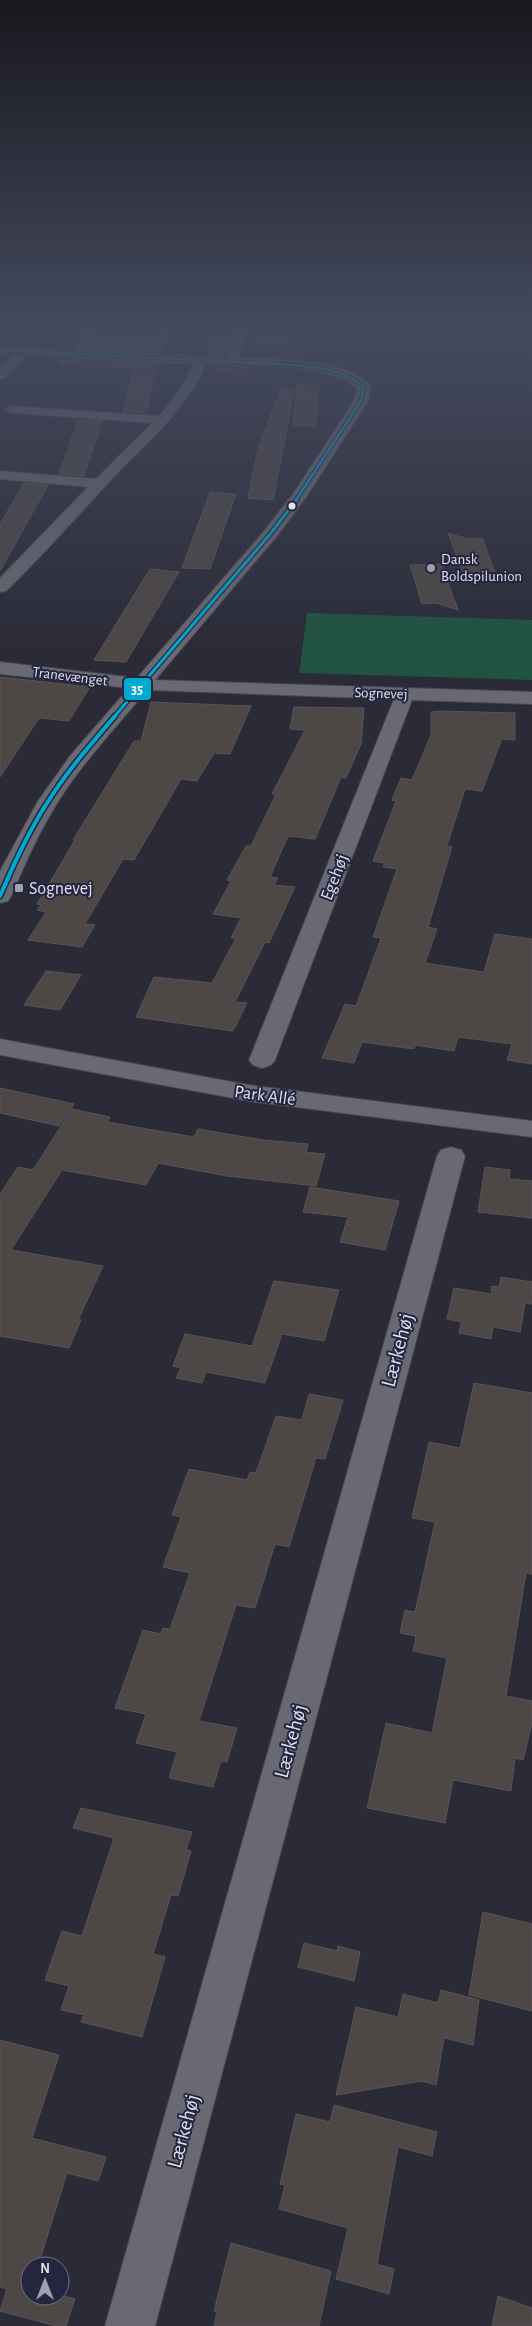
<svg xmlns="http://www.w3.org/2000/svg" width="532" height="2326" viewBox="0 0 532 2326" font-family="'Alegreya Sans',sans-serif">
	<rect width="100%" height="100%" fill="#2b2b37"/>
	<g fill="#205341">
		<path d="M 256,328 L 352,328 L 355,336 L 249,348 Z"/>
		<path d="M 362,328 L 459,328 L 462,333 L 364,334 Z"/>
		<path d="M 307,613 L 532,620 L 532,680 L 299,673 Z"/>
	</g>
	<g fill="#4d4746" stroke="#575557">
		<path d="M 134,328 L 158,328 L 147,352 L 88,349 L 98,331 L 134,330 Z"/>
		<path d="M 202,328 L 231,328 L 233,332 L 225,356 L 211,355 Z"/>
		<path d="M 61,359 L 158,364 L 146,413 L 122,412 L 134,368 L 60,365 L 62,363 L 58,362 Z"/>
		<path d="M 214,366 L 246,367 L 250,375 L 216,373 Z"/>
		<path d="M 297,385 L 319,385 L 316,426 L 293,426 Z"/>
		<path d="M 281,388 L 294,392 L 273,500 L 248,498 L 258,449 Z"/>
		<path d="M 78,420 L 102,421 L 84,476 L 59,474 Z"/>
		<path d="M 24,483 L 48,485 L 0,571 L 0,524 Z"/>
		<path d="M 210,492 L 236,494 L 210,569 L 182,568 Z"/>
		<path d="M 448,533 L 468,539 L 482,538 L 496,575 L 464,575 Z"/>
		<path d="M 441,564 L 458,610 L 436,603 L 422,604 L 410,565 Z"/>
		<path d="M 150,569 L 179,572 L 126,662 L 94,660 Z"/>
		<path d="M 0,677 L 90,687 L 69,721 L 39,718 L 0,777 Z"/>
		<path d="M 151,702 L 251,706 L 230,754 L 214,753 L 197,781 L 181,779 L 134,860 L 123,859 L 85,924 L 95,925 L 82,947 L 28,940 L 46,912 L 37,910 L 41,905 L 37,904 L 75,840 L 73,840 L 134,741 L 141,741 Z"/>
		<path d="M 294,707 L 364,708 L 361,744 L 346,778 L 341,777 L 315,839 L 288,836 L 270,877 L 278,878 L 274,885 L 295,887 L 269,943 L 265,942 L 235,1002 L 247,1003 L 233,1031 L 136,1017 L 154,977 L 212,983 L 236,938 L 231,938 L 241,918 L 213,914 L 231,881 L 227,880 L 246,846 L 251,846 L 276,794 L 272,794 L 305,730 L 290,729 Z"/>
		<path d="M 440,711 L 515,713 L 515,740 L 502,739 L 482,791 L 465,789 L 447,846 L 452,847 L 428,927 L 437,929 L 425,963 L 484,972 L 495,934 L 532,939 L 532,1064 L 507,1060 L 512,1044 L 458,1037 L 454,1051 L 415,1045 L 414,1049 L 362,1042 L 354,1063 L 322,1058 L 345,1004 L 356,1006 L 381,938 L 373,937 L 397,869 L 383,867 L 385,863 L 373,861 L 396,801 L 392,800 L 401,778 L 412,780 L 431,735 L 431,712 Z"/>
		<path d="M 46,971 L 81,975 L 60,1010 L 24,1005 Z"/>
		<path d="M 0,1088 L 74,1104 L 59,1126 L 0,1113 Z"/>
		<path d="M 72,1109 L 110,1117 L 107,1122 L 194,1137 L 198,1129 L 263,1140 L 308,1144 L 306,1152 L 325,1154 L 316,1186 L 227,1176 L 158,1163 L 146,1185 L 62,1170 L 11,1250 L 103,1266 L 78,1320 L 81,1320 L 69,1348 L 0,1336 L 0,1194 L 18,1167 L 33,1170 Z"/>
		<path d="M 485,1167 L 510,1170 L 509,1179 L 532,1181 L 532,1218 L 478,1212 Z"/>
		<path d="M 310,1187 L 399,1201 L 385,1250 L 340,1242 L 348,1217 L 303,1212 Z"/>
		<path d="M 501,1277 L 532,1282 L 532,1304 L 525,1303 L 520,1332 L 493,1327 L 491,1339 L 459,1333 L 461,1322 L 447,1319 L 454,1288 L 491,1294 L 492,1286 L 499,1287 Z"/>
		<path d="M 274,1281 L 339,1290 L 324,1341 L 282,1334 L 265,1383 L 206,1372 L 202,1383 L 176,1378 L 181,1368 L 173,1366 L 185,1334 L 252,1346 Z"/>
		<path d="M 474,1383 L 532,1393 L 532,1574 L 526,1573 L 506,1696 L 532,1701 L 532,1723 L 523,1760 L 515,1758 L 511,1791 L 453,1780 L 445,1823 L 367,1808 L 386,1723 L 432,1733 L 447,1658 L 413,1651 L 416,1636 L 400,1633 L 405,1610 L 415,1612 L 435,1522 L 412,1518 L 429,1442 L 460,1448 Z"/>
		<path d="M 309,1394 L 343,1400 L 325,1459 L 316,1458 L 289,1547 L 275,1544 L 255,1608 L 236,1605 L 199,1721 L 237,1728 L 227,1762 L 221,1761 L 213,1787 L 169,1778 L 177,1752 L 136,1743 L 146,1714 L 115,1708 L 143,1630 L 161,1634 L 163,1628 L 170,1629 L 190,1573 L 163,1567 L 181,1517 L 172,1515 L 189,1469 L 247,1480 L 250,1472 L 256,1473 L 276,1416 L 302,1420 Z"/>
		<path d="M 81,1808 L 192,1832 L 186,1850 L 191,1851 L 178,1896 L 171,1895 L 153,1954 L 165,1957 L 142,2037 L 81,2022 L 84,2015 L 61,2010 L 69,1986 L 45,1980 L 62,1931 L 82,1936 L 114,1838 L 73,1828 Z"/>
		<path d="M 483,1912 L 532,1924 L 532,2011 L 469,1995 Z"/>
		<path d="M 304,1943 L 337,1951 L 338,1946 L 360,1952 L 354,1981 L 298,1967 Z"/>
		<path d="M 441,1990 L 479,2000 L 473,2045 L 444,2038 L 436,2085 L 422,2081 L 336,2095 L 356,2007 L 398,2017 L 403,1994 L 438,2003 Z"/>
		<path d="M 0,2040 L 59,2055 L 32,2138 L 106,2157 L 98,2181 L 67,2173 L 38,2266 L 30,2266 L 30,2296 L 60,2295 L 75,2299 L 66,2326 L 56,2326 L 0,2311 L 7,2289 L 0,2287 Z"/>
		<path d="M 334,2105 L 437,2132 L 432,2156 L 398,2147 L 377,2264 L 394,2269 L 389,2294 L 336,2279 L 348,2228 L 279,2209 L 285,2185 L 280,2184 L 296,2114 L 330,2122 Z"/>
		<path d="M 231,2243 L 331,2271 L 319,2326 L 214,2326 L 217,2312 L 214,2311 Z"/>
		<path d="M 498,2296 L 532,2308 L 532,2326 L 492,2326 Z"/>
	</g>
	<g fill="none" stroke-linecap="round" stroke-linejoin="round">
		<g stroke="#454651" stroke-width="2">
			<g id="minor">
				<path d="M 85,328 L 97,328 L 85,351 L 148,354 L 160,328 L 172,328 L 160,354 L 226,358 L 236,328 L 248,328 L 239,358 C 274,360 348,356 371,387 L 368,401 L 307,496 L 277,536 L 155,680 L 532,692 L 532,704 L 412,700 L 275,1060 L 271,1065 L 262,1068 L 253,1065 L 249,1060 L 394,699 L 147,690 C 117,726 84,761 59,800 C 40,830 25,864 11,896 L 8,901 L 0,903 L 0,871 L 38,801 L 70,756 L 129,688 L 0,674 L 0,662 L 137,678 L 265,530 L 293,494 L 354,401 L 357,388 C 328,362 245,366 206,364 C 185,413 144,444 109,482 C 75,519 42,556 6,591 L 0,592 L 0,578 L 88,487 L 0,479 L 0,471 L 96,479 L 152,423 L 14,413 L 9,412 L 7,409 L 9,406 L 159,416 L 178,392 L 194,364 L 28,355 L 5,378 L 0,379 L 0,368 L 14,354 L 0,354 L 0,346 L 73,350 Z"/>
				<path d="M 0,1039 L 249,1085 L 532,1121 L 532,1137 L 249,1101 L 0,1055 Z"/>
				<path d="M 451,1147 L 461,1150 L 465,1156 L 155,2326 L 105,2326 L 437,1156 L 441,1150 Z"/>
			</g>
		</g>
		<use href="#minor" fill="#686973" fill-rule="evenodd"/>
		<g stroke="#25263d" stroke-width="4.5">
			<path id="bus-1-far2" d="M 0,350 L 297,365 C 322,368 345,370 364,387 L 361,401 L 296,500"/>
		</g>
		<g stroke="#25263d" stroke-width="5.5">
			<path id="bus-1-far1" d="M 114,717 L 271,533 L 297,499"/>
		</g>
		<g stroke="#25263d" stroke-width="7">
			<path id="bus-1" d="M 0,896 C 14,864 29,830 49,800 C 68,770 92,743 115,716"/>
		</g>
		<use href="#bus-1-far2" stroke="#00a9ce" stroke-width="2.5"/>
		<use href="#bus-1-far1" stroke="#00a9ce" stroke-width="3"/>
		<use href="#bus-1" stroke="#00a9ce" stroke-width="4"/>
	</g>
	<linearGradient id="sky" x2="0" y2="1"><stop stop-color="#18181e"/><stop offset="0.5" stop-color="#444a5e"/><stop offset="1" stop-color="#444a5e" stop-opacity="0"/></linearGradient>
	<rect width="532" height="654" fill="url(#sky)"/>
	<circle fill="#dfe0f0" stroke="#25263d" stroke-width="2" cx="292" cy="506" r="4.5"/>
	<g fill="#a0a1af" stroke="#25263d" stroke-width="2">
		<circle cx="431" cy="568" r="5"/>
		<rect x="14" y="883" width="10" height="10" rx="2.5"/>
	</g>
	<g text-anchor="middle" stroke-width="4" stroke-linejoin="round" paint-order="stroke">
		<g font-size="15" fill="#dfe0f0" stroke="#25263d" text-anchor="start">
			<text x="441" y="564">Dansk<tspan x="441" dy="17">Boldspilunion</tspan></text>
		</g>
		<g font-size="15" fill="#dfe0f0" stroke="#25263d">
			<text transform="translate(70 676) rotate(7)" y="5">Tranevænget</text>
			<text transform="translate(381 693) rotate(2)" y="5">Sognevej</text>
		</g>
		<g font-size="18" fill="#dfe0f0" stroke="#25263d">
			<text transform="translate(334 877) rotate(-69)" y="6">Egehøj</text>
			<text transform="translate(265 1095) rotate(8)" y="6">Park Allé</text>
		</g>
		<g font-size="18" fill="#dfe0f0" stroke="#25263d" text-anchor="start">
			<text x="29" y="894">Sognevej</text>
		</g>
		<g font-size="21" fill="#dfe0f0" stroke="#25263d">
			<text transform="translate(397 1350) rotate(-75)" y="7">Lærkehøj</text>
			<text transform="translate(290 1741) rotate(-75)" y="7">Lærkehøj</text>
			<text transform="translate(183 2131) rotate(-75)" y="7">Lærkehøj</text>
		</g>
	</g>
	<rect stroke="#25263d" stroke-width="2" x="123" y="677" width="29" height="24" rx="5" fill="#00a9ce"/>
	<g font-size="14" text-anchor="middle" font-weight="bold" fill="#fff">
		<text x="137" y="694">35</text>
	</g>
	<g transform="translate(45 2281)"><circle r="24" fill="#25263d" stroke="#6f7085"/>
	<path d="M0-4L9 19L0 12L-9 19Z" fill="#a0a1af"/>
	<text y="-8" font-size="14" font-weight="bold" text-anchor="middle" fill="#dfe0f0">N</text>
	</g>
</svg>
